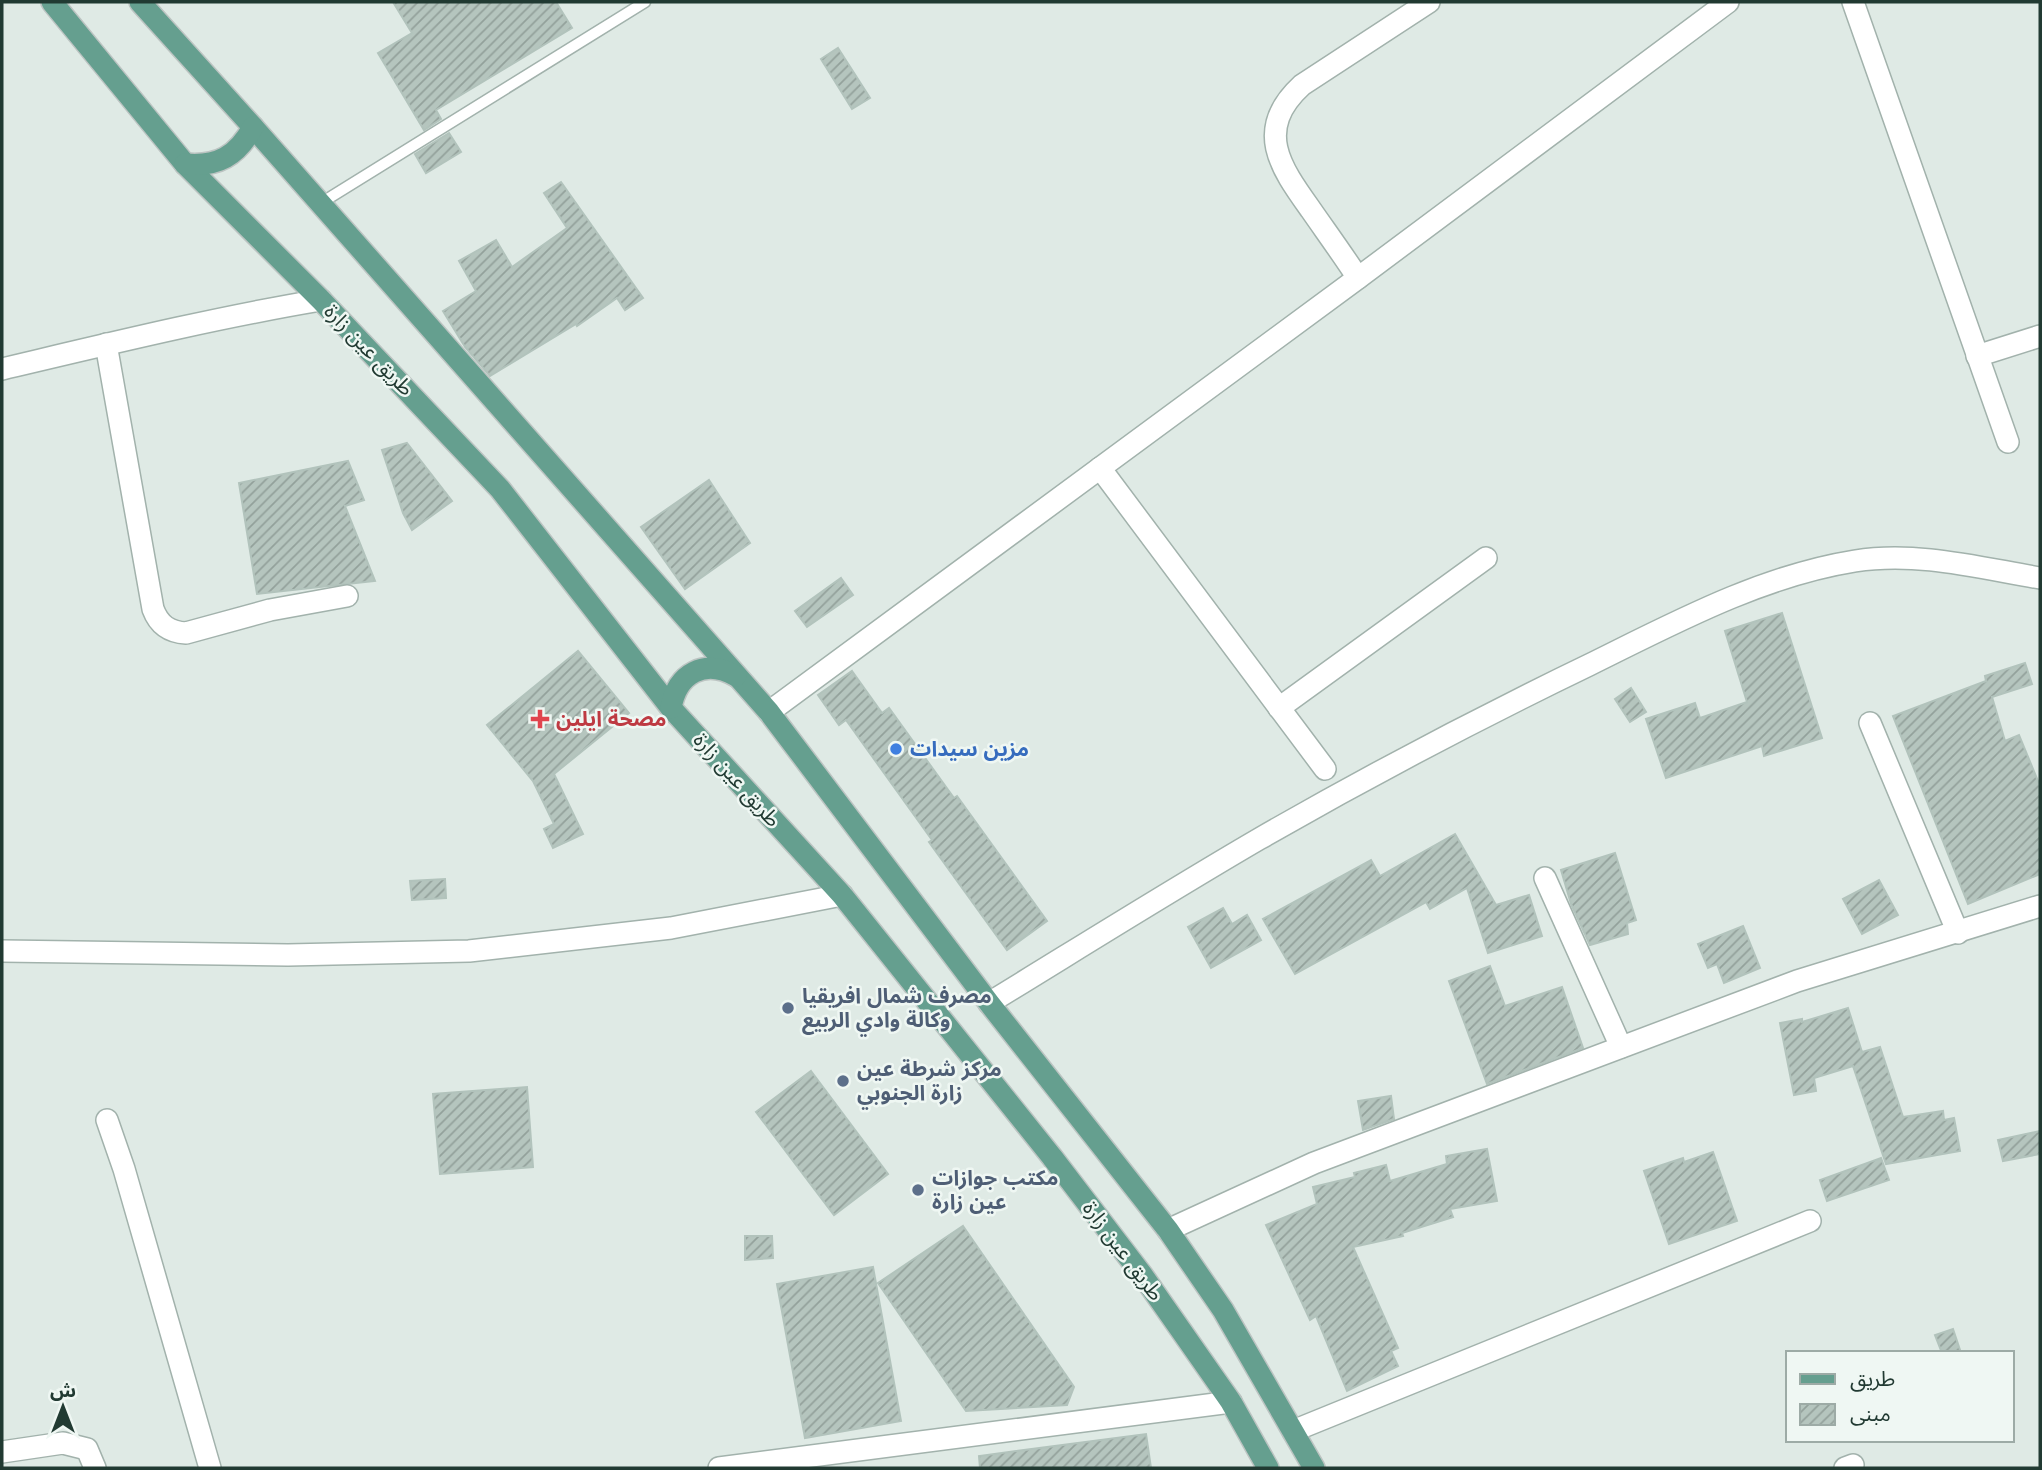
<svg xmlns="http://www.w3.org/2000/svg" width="2042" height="1470" viewBox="0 0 2042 1470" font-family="Arial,'Noto Sans Arabic',sans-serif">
	<defs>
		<pattern id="building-hatch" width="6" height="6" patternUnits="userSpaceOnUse" patternTransform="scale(1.75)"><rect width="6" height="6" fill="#b5c5be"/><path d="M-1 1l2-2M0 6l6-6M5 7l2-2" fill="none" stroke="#93a19b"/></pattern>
	</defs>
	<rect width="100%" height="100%" fill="#dfeae5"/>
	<g fill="url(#building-hatch)" stroke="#b2c3bc" stroke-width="2">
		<path d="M 393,2 L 556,2 L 572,28 L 436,110 L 441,119 L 424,130 L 378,53 L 412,33 Z"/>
		<path d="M 838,48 L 870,98 L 852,109 L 821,59 Z"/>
		<path d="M 449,133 L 461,152 L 426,173 L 415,154 Z"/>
		<path d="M 561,182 L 643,298 L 625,310 L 617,298 L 577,326 L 576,324 L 490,376 L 465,347 L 443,311 L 476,291 L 459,261 L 496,240 L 512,267 L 567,228 L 544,193 Z"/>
		<path d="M 407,443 L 452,501 L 412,530 L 403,513 L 382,450 Z"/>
		<path d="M 348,461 L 364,500 L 345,506 L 375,581 L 257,594 L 239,483 Z"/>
		<path d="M 709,480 L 750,543 L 685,589 L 641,527 Z"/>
		<path d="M 841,578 L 853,595 L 807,627 L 795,611 Z"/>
		<path d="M 1782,613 L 1822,738 L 1764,756 L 1762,746 L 1666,778 L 1646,719 L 1695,703 L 1700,718 L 1747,702 L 1725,631 Z"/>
		<path d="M 578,651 L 629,713 L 554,774 L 583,834 L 553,848 L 544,829 L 554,824 L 533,781 L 487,725 Z"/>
		<path d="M 2025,663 L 2032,684 L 1992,697 L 2005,741 L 2019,735 L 2040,786 L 2040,874 L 1968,904 L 1893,716 L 1986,681 L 1985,676 Z"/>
		<path d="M 852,671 L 882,713 L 889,708 L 954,798 L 957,796 L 1047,921 L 1007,950 L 929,842 L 932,840 L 846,720 L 839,725 L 818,695 Z"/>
		<path d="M 1631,688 L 1646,712 L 1630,722 L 1615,699 Z"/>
		<path d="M 1455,834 L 1496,905 L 1529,895 L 1542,936 L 1488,953 L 1467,888 L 1430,909 L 1426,902 L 1295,974 L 1263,919 L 1371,860 L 1380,876 Z"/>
		<path d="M 1615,853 L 1636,920 L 1627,923 L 1628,934 L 1590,945 L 1571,904 L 1561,870 Z"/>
		<path d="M 445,879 L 446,898 L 412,900 L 410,881 Z"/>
		<path d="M 1879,880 L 1898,915 L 1862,934 L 1843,899 Z"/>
		<path d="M 1223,908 L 1232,924 L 1247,915 L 1261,940 L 1211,968 L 1188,927 Z"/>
		<path d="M 1743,926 L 1760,968 L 1724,983 L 1717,964 L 1708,968 L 1698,944 Z"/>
		<path d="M 1490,966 L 1505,1006 L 1562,987 L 1583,1048 L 1487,1084 L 1449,981 Z"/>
		<path d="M 1848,1008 L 1862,1052 L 1880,1047 L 1903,1117 L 1943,1111 L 1944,1120 L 1954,1118 L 1960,1151 L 1886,1164 L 1853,1066 L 1814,1078 L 1816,1091 L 1794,1095 L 1780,1023 L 1802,1019 L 1802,1022 Z"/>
		<path d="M 811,1071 L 888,1174 L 834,1215 L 756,1112 Z"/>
		<path d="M 527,1087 L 533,1167 L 440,1174 L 433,1094 Z"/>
		<path d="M 1391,1096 L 1394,1119 L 1363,1130 L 1358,1101 Z"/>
		<path d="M 2040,1131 L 2040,1154 L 2003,1161 L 1998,1140 Z"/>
		<path d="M 1487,1149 L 1497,1201 L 1450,1209 L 1453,1217 L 1402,1233 L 1403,1236 L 1353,1247 L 1398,1348 L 1391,1351 L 1398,1366 L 1347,1391 L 1316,1316 L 1310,1320 L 1266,1225 L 1317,1204 L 1313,1187 L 1355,1177 L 1354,1173 L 1386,1165 L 1390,1181 L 1447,1164 L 1446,1156 Z"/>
		<path d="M 1713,1152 L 1737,1221 L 1669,1244 L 1644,1171 L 1683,1158 L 1684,1162 Z"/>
		<path d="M 1881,1158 L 1889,1180 L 1827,1201 L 1820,1180 Z"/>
		<path d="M 963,1226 L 1074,1387 L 1067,1405 L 966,1411 L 878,1283 Z"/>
		<path d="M 745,1236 L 772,1236 L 773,1258 L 745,1260 Z"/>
		<path d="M 873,1267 L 901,1421 L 805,1438 L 777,1284 Z"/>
		<path d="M 1953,1329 L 1961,1353 L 1942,1353 L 1935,1335 Z"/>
		<path d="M 1146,1434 L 1151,1468 L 980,1468 L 979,1456 Z"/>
	</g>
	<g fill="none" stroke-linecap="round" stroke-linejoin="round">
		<g stroke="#a2b2ac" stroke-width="13">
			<path id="lane" d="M 321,203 L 645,2"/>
		</g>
		<g stroke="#a2b2ac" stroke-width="24">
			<g id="street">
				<path d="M 1853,2 L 2008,442"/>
				<path d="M 1358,278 C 1343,255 1327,233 1311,210 C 1281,168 1253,130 1302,85 L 1429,2"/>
				<path d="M 106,344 L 153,609 C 159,625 169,632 186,633 L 270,610 L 347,596"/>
				<path d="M 1977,356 L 2040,336"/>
				<path d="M 2,369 C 108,344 214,318 321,300"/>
				<path d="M 1100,468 L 1325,769"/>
				<path d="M 1279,708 L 1486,558"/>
				<path d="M 769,712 L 1358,278 L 1728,2"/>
				<path d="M 1870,723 L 1958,933"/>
				<path d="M 1545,878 L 1621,1047"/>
				<path d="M 2,951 L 288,955 L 469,951 L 671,928 L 842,895"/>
				<path d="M 989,1003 C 1079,948 1168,892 1259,839 C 1367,777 1477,719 1589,665 C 1674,623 1761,576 1855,561 C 1917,551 1980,568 2040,578"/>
				<path d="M 107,1120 L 124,1169 L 210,1468"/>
				<path d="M 1168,1230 L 1314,1163 L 1797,981 L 2040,906"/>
				<path d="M 1293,1431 L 1810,1221"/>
				<path d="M 2,1452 L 63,1443 L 87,1449 L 95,1468"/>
				<path d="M 719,1468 L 1231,1402"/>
				<path d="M 1845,1468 L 1853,1465"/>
			</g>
		</g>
		<g stroke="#bcc4c2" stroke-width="24">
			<g id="primary">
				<path d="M 52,2 L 185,164 L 321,300 L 500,489 L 671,708 L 842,895 L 1052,1157 L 1143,1276 L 1231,1402 L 1268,1468"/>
				<path d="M 140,2 L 253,127 L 769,712 L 989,1003 L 1168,1230 L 1223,1310 L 1314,1468"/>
				<path d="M 185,164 C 218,167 237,156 253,127"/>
				<path d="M 671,708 C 677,673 705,658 736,676"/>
			</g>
		</g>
		<use href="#lane" stroke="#fff" stroke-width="10"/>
		<use href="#street" stroke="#fff" stroke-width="21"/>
		<use href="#primary" stroke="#659f8f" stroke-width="21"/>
	</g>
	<path fill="#e0444e" stroke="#eff7f3" stroke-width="2.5" d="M536.5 708.5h7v7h7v7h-7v7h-7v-7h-7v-7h7z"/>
	<circle fill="#3f7fe0" stroke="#eff7f3" stroke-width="2.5" cx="896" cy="749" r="7"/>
	<g fill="#5c6f8a" stroke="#eff7f3" stroke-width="2.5">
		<circle cx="788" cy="1008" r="7"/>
		<circle cx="843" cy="1081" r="7"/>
		<circle cx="918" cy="1190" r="7"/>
	</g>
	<g text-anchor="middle" stroke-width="5" stroke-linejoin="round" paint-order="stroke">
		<g font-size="21" fill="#213a32" stroke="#eff7f3">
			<text transform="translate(369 350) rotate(46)" y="7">طريق عين زارة</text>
			<text transform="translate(737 780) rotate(48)" y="7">طريق عين زارة</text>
			<text transform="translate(1123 1251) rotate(53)" y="7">طريق عين زارة</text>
		</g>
		<g font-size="21" font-weight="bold" fill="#be3a42" stroke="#eff7f3" text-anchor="start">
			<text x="556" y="726">مصحة ايلين</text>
		</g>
		<g font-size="21" font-weight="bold" fill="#366cbe" stroke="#eff7f3" text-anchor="start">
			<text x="910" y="756">مزين سيدات</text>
		</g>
		<g font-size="21" font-weight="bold" fill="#4e5e75" stroke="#eff7f3" text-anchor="start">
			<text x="802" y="1003">مصرف شمال افريقيا<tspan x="802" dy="24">وكالة وادي الربيع</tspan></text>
			<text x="857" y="1076">مركز شرطة عين<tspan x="857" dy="24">زارة الجنوبي</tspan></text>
			<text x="932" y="1185">مكتب جوازات<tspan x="932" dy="24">عين زارة</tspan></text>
		</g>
	</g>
	<rect width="2042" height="1470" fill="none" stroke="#213a32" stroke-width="7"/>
	<rect x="1786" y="1351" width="228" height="91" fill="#eff7f3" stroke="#9daba6" stroke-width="2"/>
	<rect x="1800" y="1374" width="35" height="10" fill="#659f8f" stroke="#9daba6" stroke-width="2"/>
	<text x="1850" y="1386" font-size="21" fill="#213a32">طريق</text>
	<rect x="1800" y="1404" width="35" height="21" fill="url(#building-hatch)" stroke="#9daba6" stroke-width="2"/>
	<text x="1850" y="1421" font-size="21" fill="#213a32">مبنى</text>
	<g transform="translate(63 1407)" stroke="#eff7f3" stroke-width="5" paint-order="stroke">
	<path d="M0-5L12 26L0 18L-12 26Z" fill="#213a32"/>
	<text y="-10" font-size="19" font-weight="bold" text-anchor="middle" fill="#213a32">ش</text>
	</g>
</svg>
